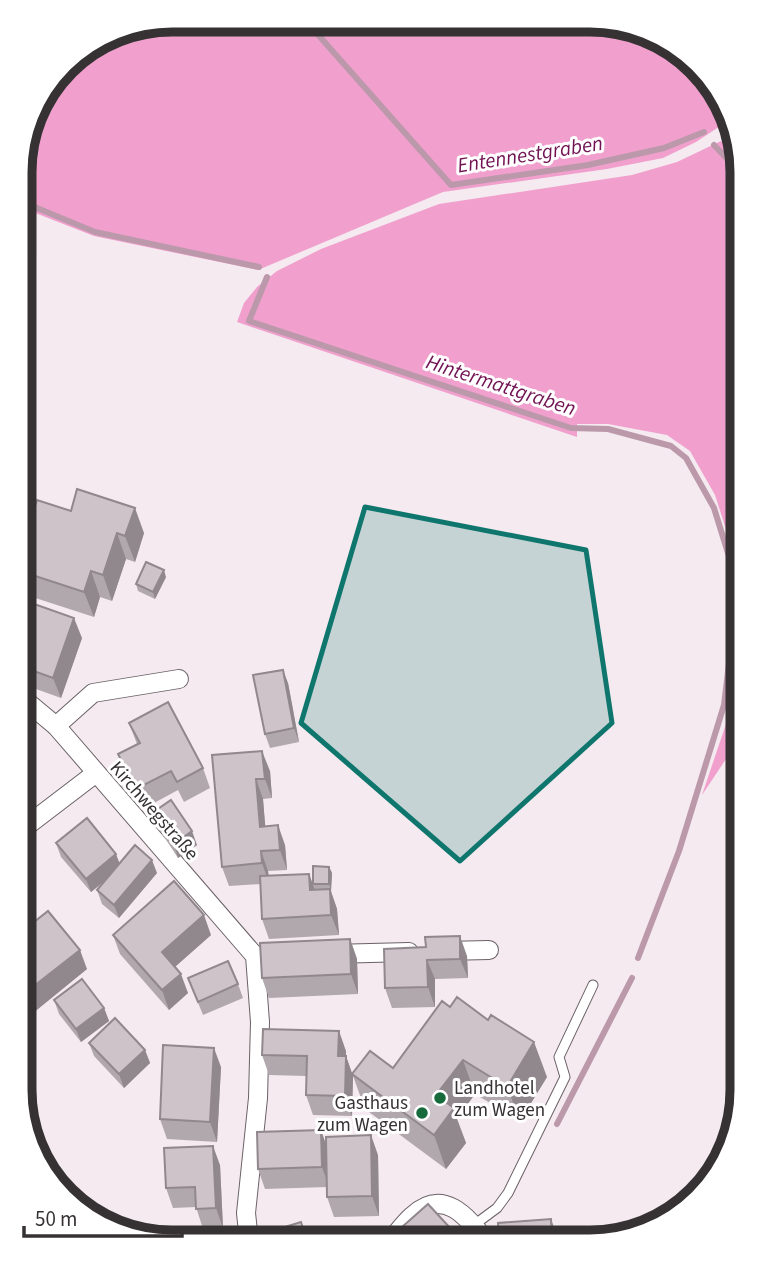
<svg xmlns="http://www.w3.org/2000/svg" width="761" height="1261" viewBox="0 0 761 1261" font-family="'Source Sans 3',sans-serif">
	<rect width="100%" height="100%" fill="#f4eaef"/>
	<g fill="#f1a0ce">
		<path d="M 171,19 L 619,22 L 690,57 L 730,113 L 731,119 L 696,142 L 663,158 L 607,169 L 443,192 L 258,270 L 94,236 L 20,207 L 21,152 L 35,104 L 71,57 L 113,31 Z"/>
		<path d="M 721,141 L 740,161 L 742,171 L 742,735 L 702,795 L 726,724 L 738,648 L 741,591 L 731,545 L 715,495 L 690,451 L 667,435 L 608,424 L 577,424 L 577,437 L 237,322 L 244,303 L 257,287 L 277,271 L 321,249 L 439,204 L 632,175 L 677,162 Z"/>
	</g>
	<g fill="none" stroke-linecap="round" stroke-linejoin="round">
		<g stroke="#bc98ab" stroke-width="6">
			<path d="M 305,20 L 451,185 L 588,165 L 664,148 L 704,132"/>
			<path d="M 714,145 L 742,175"/>
			<path d="M 20,201 L 95,232 L 259,267"/>
			<path d="M 267,277 L 249,321 L 571,428 L 608,429 L 671,446 L 686,458 L 714,508 L 732,566 L 735,613 L 724,705 L 679,851 L 638,958"/>
			<path d="M 557,1124 L 632,978"/>
		</g>
		<g stroke="#6a6166" stroke-width="11">
			<path id="service" d="M 474,1225 L 497,1208 L 508,1193 L 565,1077 L 559,1057 L 593,985"/>
		</g>
		<g stroke="#6a6166" stroke-width="20">
			<g id="minor">
				<path d="M 20,696 L 56,726 L 255,956 L 260,1022 L 258,1098 L 246,1213 L 249,1241"/>
				<path d="M 56,726 L 93,693 L 179,679"/>
				<path d="M 20,831 L 96,773"/>
				<path d="M 444,951 L 489,950"/>
				<path d="M 332,954 L 409,952"/>
				<path d="M 390,1241 C 397,1233 404,1223 412,1216 C 443,1187 467,1216 486,1241"/>
			</g>
		</g>
		<use href="#service" stroke="#fff" stroke-width="9"/>
		<use href="#minor" stroke="#fff" stroke-width="18"/>
	</g>
	<g fill="#b1a8ad">
		<path d="M 37,500 L 144,533 L 135,562 L 126,559 L 112,601 L 100,597 L 94,617 L 23,594 L 20,586 L 20,550 Z"/>
		<path d="M 166,577 L 155,599 L 138,591 L 136,584 Z"/>
		<path d="M 20,599 L 82,638 L 61,698 L 25,685 L 20,672 L 20,666 L 24,647 L 20,646 Z"/>
		<path d="M 288,683 L 299,742 L 270,748 L 265,734 Z"/>
		<path d="M 129,723 L 203,768 L 210,788 L 184,802 L 178,790 L 143,809 L 125,774 L 118,754 L 137,744 Z"/>
		<path d="M 212,755 L 270,771 L 272,798 L 263,799 L 265,826 L 285,845 L 287,870 L 268,871 L 269,876 L 309,874 L 315,890 L 313,884 L 329,867 L 332,873 L 331,891 L 337,909 L 339,935 L 269,939 L 262,919 L 260,884 L 229,886 L 222,867 Z"/>
		<path d="M 152,813 L 197,845 L 178,858 L 157,826 Z"/>
		<path d="M 56,843 L 120,863 L 157,873 L 119,918 L 102,904 L 97,890 L 105,881 L 91,892 L 61,857 Z"/>
		<path d="M 19,934 L 87,969 L 33,1013 L 19,997 Z"/>
		<path d="M 113,935 L 211,935 L 175,967 L 188,993 L 169,1010 L 120,954 Z"/>
		<path d="M 350,939 L 357,959 L 358,994 L 269,998 L 262,978 Z"/>
		<path d="M 384,949 L 467,956 L 468,978 L 435,979 L 435,1007 L 392,1008 L 385,988 Z"/>
		<path d="M 188,978 L 238,984 L 243,998 L 203,1015 Z"/>
		<path d="M 54,1000 L 104,1008 L 109,1021 L 81,1042 L 59,1014 Z"/>
		<path d="M 442,1001 L 547,1077 L 520,1121 L 475,1094 L 457,1119 L 466,1143 L 446,1169 L 365,1109 L 353,1076 L 352,1116 L 313,1115 L 306,1095 L 306,1076 L 269,1075 L 262,1055 L 346,1051 L 346,1056 L 352,1074 L 393,1068 Z"/>
		<path d="M 89,1043 L 145,1050 L 150,1063 L 124,1088 L 94,1056 Z"/>
		<path d="M 221,1067 L 217,1142 L 167,1139 L 160,1119 Z"/>
		<path d="M 326,1145 L 378,1155 L 379,1216 L 334,1217 L 327,1197 L 327,1187 L 265,1189 L 258,1169 Z"/>
		<path d="M 220,1165 L 223,1228 L 203,1229 L 196,1207 L 173,1208 L 166,1188 Z"/>
		<path d="M 402,1227 L 452,1230 L 456,1241 L 408,1241 Z"/>
	</g>
	<g fill="#90888d">
		<path d="M 135,508 L 144,533 L 135,562 L 125,536 Z"/>
		<path d="M 117,533 L 126,559 L 112,601 L 103,575 Z"/>
		<path d="M 164,570 L 166,577 L 155,599 L 153,592 Z"/>
		<path d="M 91,571 L 100,597 L 94,617 L 84,592 Z"/>
		<path d="M 74,618 L 82,638 L 61,698 L 53,678 Z"/>
		<path d="M 283,670 L 288,683 L 299,742 L 294,728 Z"/>
		<path d="M 262,751 L 270,771 L 272,798 L 265,779 Z"/>
		<path d="M 256,779 L 263,799 L 267,847 L 260,827 Z"/>
		<path d="M 278,825 L 285,845 L 287,870 L 280,850 Z"/>
		<path d="M 192,831 L 197,845 L 178,858 L 174,844 Z"/>
		<path d="M 261,851 L 268,871 L 269,883 L 262,863 Z"/>
		<path d="M 116,854 L 121,867 L 91,892 L 86,879 Z"/>
		<path d="M 152,860 L 157,873 L 119,918 L 114,905 Z"/>
		<path d="M 329,867 L 332,873 L 331,891 L 329,884 Z"/>
		<path d="M 309,874 L 316,893 L 310,890 Z"/>
		<path d="M 21,886 L 28,906 L 19,911 L 20,887 Z"/>
		<path d="M 330,889 L 337,909 L 339,935 L 331,915 Z"/>
		<path d="M 204,915 L 211,935 L 169,972 L 162,952 Z"/>
		<path d="M 460,936 L 467,956 L 468,978 L 460,959 Z"/>
		<path d="M 350,939 L 357,959 L 358,994 L 351,974 Z"/>
		<path d="M 80,950 L 87,969 L 33,1013 L 25,993 Z"/>
		<path d="M 427,960 L 435,979 L 435,1007 L 428,987 Z"/>
		<path d="M 181,974 L 188,993 L 169,1010 L 162,990 Z"/>
		<path d="M 104,1008 L 109,1021 L 81,1042 L 76,1029 Z"/>
		<path d="M 339,1031 L 346,1051 L 346,1056 L 353,1076 L 352,1116 L 345,1096 L 338,1056 Z"/>
		<path d="M 534,1042 L 547,1077 L 520,1121 L 507,1087 Z"/>
		<path d="M 214,1048 L 221,1067 L 217,1142 L 210,1122 Z"/>
		<path d="M 145,1050 L 150,1063 L 124,1088 L 119,1074 Z"/>
		<path d="M 463,1060 L 475,1094 L 457,1119 L 466,1143 L 446,1169 L 434,1135 L 436,1095 Z"/>
		<path d="M 321,1130 L 328,1150 L 329,1187 L 322,1167 Z"/>
		<path d="M 371,1135 L 378,1155 L 379,1216 L 372,1196 Z"/>
		<path d="M 213,1146 L 220,1165 L 223,1228 L 216,1208 Z"/>
		<path d="M 551,1219 L 556,1233 L 556,1242 L 552,1242 Z"/>
		<path d="M 452,1230 L 456,1241 L 440,1241 Z"/>
	</g>
	<g fill="#cec3c9" stroke="#90888d" stroke-width="2">
		<path d="M 77,489 L 135,508 L 125,536 L 117,533 L 103,575 L 91,571 L 84,592 L 20,571 L 20,550 L 37,500 L 71,511 Z"/>
		<path d="M 146,562 L 164,570 L 153,592 L 136,584 Z"/>
		<path d="M 20,599 L 74,618 L 53,678 L 20,666 L 20,659 L 30,632 L 20,628 Z"/>
		<path d="M 283,670 L 294,728 L 265,734 L 253,675 Z"/>
		<path d="M 168,702 L 203,768 L 177,782 L 171,771 L 136,789 L 118,754 L 140,743 L 129,723 Z"/>
		<path d="M 262,751 L 265,779 L 256,779 L 260,827 L 278,825 L 280,850 L 261,851 L 262,863 L 222,867 L 212,755 Z"/>
		<path d="M 171,800 L 192,831 L 174,844 L 152,813 Z"/>
		<path d="M 87,818 L 116,854 L 86,879 L 56,843 Z"/>
		<path d="M 135,845 L 152,860 L 114,905 L 97,890 Z"/>
		<path d="M 313,866 L 329,867 L 329,884 L 313,884 Z"/>
		<path d="M 309,874 L 310,890 L 330,889 L 331,915 L 262,919 L 260,876 Z"/>
		<path d="M 174,881 L 204,915 L 162,952 L 181,974 L 162,990 L 113,935 Z"/>
		<path d="M 48,911 L 80,950 L 25,993 L 19,986 L 19,934 Z"/>
		<path d="M 460,936 L 460,959 L 427,960 L 428,987 L 385,988 L 384,949 L 426,947 L 425,937 Z"/>
		<path d="M 350,939 L 351,974 L 262,978 L 260,943 Z"/>
		<path d="M 228,961 L 238,984 L 198,1002 L 188,978 Z"/>
		<path d="M 82,979 L 104,1008 L 76,1029 L 54,1000 Z"/>
		<path d="M 457,997 L 488,1020 L 491,1015 L 534,1042 L 507,1087 L 463,1060 L 436,1095 L 454,1108 L 434,1135 L 352,1074 L 370,1051 L 393,1068 L 442,1001 L 450,1007 Z"/>
		<path d="M 115,1018 L 145,1050 L 119,1074 L 89,1043 Z"/>
		<path d="M 263,1029 L 339,1031 L 338,1056 L 346,1056 L 345,1096 L 306,1095 L 307,1056 L 262,1055 Z"/>
		<path d="M 163,1045 L 214,1048 L 210,1122 L 160,1119 Z"/>
		<path d="M 321,1130 L 322,1167 L 258,1169 L 257,1132 Z"/>
		<path d="M 371,1135 L 372,1196 L 327,1197 L 326,1137 Z"/>
		<path d="M 213,1146 L 216,1208 L 196,1209 L 195,1187 L 166,1188 L 164,1148 Z"/>
		<path d="M 428,1204 L 452,1230 L 440,1241 L 416,1241 L 402,1227 Z"/>
		<path d="M 551,1219 L 552,1242 L 499,1241 L 498,1223 Z"/>
		<path d="M 301,1222 L 307,1241 L 261,1241 L 259,1235 Z"/>
		<path d="M 215,1229 L 219,1241 L 174,1240 Z"/>
	</g>
	<path fill="#0f766e" fill-opacity="0.2" stroke="#0f766e" stroke-width="5" stroke-linejoin="round" d="M 365,507 L 586,550 L 612,723 L 460,861 L 301,723 Z"/>
	<g fill="#166a3b" stroke="#fff" stroke-width="2.5">
		<circle cx="440" cy="1098" r="7"/>
		<circle cx="422" cy="1113" r="7"/>
	</g>
	<g text-anchor="middle" stroke-width="6" stroke-linejoin="round" paint-order="stroke">
		<g font-size="19" fill="#363234" stroke="#fff">
			<text transform="translate(155 810) rotate(49)" y="7">Kirchwegstraße</text>
		</g>
		<g font-size="19" fill="#363234" stroke="#fff" text-anchor="start">
			<text x="454" y="1094">Landhotel<tspan x="454" dy="22">zum Wagen</tspan></text>
			<text x="408" y="1109" text-anchor="end">Gasthaus<tspan x="408" dy="22">zum Wagen</tspan></text>
		</g>
		<g font-size="21" font-style="italic" fill="#721353" stroke="#fff">
			<text transform="translate(530 154) rotate(-9)" y="7">Entennestgraben</text>
			<text transform="translate(501 385) rotate(18)" y="7">Hintermattgraben</text>
		</g>
	</g>
	<path d="M0 0H761V1261H0ZM172 32H590A140 140 0 0 1 730 172V1090A140 140 0 0 1 590 1230H172A140 140 0 0 1 32 1090V172A140 140 0 0 1 172 32Z" fill="#fff" fill-rule="evenodd"/>
	<path fill="none" stroke="#363234" stroke-width="9" d="M172 32H590A140 140 0 0 1 730 172V1090A140 140 0 0 1 590 1230H172A140 140 0 0 1 32 1090V172A140 140 0 0 1 172 32Z"/>
	<path d="M24 1226v10h158v-10" fill="none" stroke="#363234" stroke-width="3.5"/>
	<text x="35" y="1226" font-size="21" fill="#363234" stroke="#ffffff" stroke-width="5" paint-order="stroke">50 m</text>
</svg>
